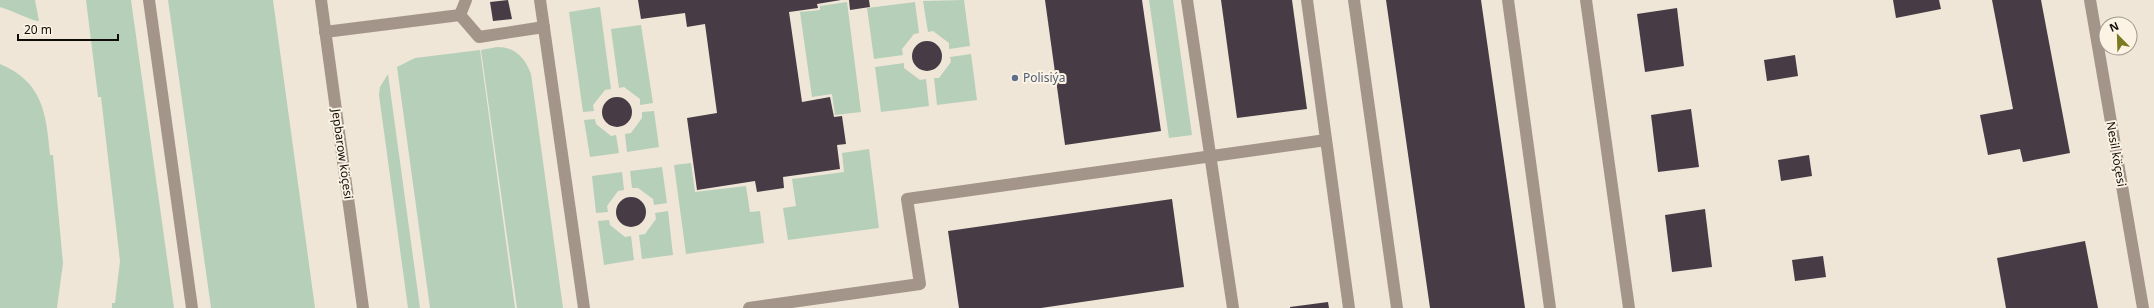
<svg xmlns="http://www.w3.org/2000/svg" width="2154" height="308" viewBox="0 0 2154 308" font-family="'Noto Sans',sans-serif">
	<rect width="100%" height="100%" fill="#efe6d8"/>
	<g fill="#b6cfb9">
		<path d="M 0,0 L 35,0 L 39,21 C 35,22 8,9 0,7 Z"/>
		<path d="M 86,0 L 131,0 L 174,308 L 112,308 L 112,303 L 115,303 L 120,261 L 101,97 L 98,97 Z"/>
		<path d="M 168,0 L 273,0 L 315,308 L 211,308 Z"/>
		<path d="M 964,0 L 970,46 L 949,49 L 949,43 L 933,31 L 928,32 L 923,1 Z"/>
		<path d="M 1149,0 L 1173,0 L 1192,135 L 1169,138 Z"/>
		<path d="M 847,2 L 861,112 L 835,115 L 832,94 L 812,97 L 800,12 L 820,10 L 820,6 Z"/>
		<path d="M 915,2 L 919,33 L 914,34 L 902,49 L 903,55 L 874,59 L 867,8 Z"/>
		<path d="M 600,7 L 611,89 L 605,90 L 593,105 L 594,111 L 583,112 L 569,12 Z"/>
		<path d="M 641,25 L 653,103 L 640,105 L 640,99 L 624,87 L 619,88 L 611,29 Z"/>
		<path d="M 497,47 C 515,47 525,58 531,74 L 563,308 L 517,308 L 481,50 Z"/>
		<path d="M 480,50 L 515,308 L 430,308 L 397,67 L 415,58 Z"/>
		<path d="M 971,54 L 977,100 L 937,105 L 934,78 L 939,78 L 951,62 L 950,57 Z"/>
		<path d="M 904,63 L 904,68 L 920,80 L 926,79 L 929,106 L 881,112 L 875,67 Z"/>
		<path d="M 0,64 C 43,82 46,113 50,155 L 53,155 L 63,263 L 57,308 L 0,308 Z"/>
		<path d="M 388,74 L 420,308 L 408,308 L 379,95 L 380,87 Z"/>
		<path d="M 654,111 L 659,147 L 627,152 L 625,134 L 631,133 L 642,118 L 642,112 Z"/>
		<path d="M 595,119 L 596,124 L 611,136 L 616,135 L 619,153 L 590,157 L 584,120 Z"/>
		<path d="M 869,149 L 879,228 L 788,240 L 783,208 L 796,206 L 792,179 L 844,172 L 842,153 Z"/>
		<path d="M 691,163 L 695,192 L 746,186 L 750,212 L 760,211 L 764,243 L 686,254 L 674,165 Z"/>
		<path d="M 662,167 L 667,203 L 654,205 L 653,199 L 638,188 L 632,188 L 630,171 Z"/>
		<path d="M 622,172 L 624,190 L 618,191 L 607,206 L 608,212 L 596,213 L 592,176 Z"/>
		<path d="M 668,211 L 673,255 L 642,259 L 639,235 L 645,234 L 656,219 L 655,213 Z"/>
		<path d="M 609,220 L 610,225 L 625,237 L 631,236 L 634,260 L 604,265 L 598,221 Z"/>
	</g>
	<g fill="#473c45">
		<path d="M 508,0 L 512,19 L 493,21 L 490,2 Z"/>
		<path d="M 638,0 L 841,0 L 817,4 L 818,8 L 789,12 L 802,102 L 830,97 L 834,117 L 842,116 L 846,144 L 837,145 L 840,169 L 783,177 L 784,188 L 757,192 L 755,181 L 697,190 L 687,118 L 717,113 L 705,24 L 687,27 L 685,13 L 641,19 Z"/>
		<path d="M 849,0 L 869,0 L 870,7 L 850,10 Z"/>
		<path d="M 1045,0 L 1142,0 L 1161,131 L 1065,145 Z"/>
		<path d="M 1221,0 L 1292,0 L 1307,109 L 1237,118 Z"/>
		<path d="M 1386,0 L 1481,0 L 1525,308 L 1430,308 Z"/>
		<path d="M 1893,0 L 1939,0 L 1941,9 L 1896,18 Z"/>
		<path d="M 1992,0 L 2041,0 L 2070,153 L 2023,162 L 2020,149 L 1988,155 L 1980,115 L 2013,109 Z"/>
		<path d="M 1677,8 L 1684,66 L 1645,72 L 1637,14 Z"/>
		<circle cx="927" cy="56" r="15"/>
		<path d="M 1795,55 L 1798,76 L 1767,81 L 1764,60 Z"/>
		<circle cx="617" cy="112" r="15"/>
		<path d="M 1691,109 L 1699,167 L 1658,172 L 1651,115 Z"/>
		<path d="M 1809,155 L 1812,176 L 1781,181 L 1778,160 Z"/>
		<circle cx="631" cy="212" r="15"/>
		<path d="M 1172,199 L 1184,287 L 1041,308 L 959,308 L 948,231 Z"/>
		<path d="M 1705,209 L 1712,267 L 1672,272 L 1665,215 Z"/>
		<path d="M 2085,241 L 2098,308 L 2006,308 L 1997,258 Z"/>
		<path d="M 1823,256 L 1826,277 L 1795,281 L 1792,260 Z"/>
		<path d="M 1328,302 L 1329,308 L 1290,308 L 1290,307 Z"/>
	</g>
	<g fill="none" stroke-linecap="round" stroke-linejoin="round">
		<g stroke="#a4958a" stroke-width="12">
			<path d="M 149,0 L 192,308"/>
			<path d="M 321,0 L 363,308"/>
			<path d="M 540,0 L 584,308"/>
			<path d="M 1187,0 L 1233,308"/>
			<path d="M 1307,0 L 1349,308"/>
			<path d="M 1354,0 L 1397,308"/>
			<path d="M 1508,0 L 1550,308"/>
			<path d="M 1586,0 L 1629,308"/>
			<path d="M 2090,0 L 2143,308"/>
			<path d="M 460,15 L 479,37 L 544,27"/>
			<path d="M 460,15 L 466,0"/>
			<path d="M 325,32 L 460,15"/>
			<path d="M 749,308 L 920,284 L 907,199 L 1326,140"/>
		</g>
	</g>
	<circle fill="#5c6f8a" stroke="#fcf3e5" stroke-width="1.5" cx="1015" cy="78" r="4"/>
	<g text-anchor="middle" stroke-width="4" stroke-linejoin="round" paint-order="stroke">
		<g font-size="12" fill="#4e5e75" stroke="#fcf3e5" text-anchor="start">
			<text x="1023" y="82">Polisiýa</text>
		</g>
		<g font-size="12" fill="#0f0c08" stroke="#fcf3e5">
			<text transform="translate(342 154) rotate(82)" y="4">Jepbarow köçesi</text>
			<text transform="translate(2116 154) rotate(80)" y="4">Nesil köçesi</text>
		</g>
	</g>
	<g transform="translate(2118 36) rotate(337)"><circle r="19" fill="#fcf3e5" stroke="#9d978d"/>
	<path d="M0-3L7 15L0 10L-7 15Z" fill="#7b7a21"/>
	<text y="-6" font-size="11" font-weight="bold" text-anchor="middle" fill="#0f0c08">N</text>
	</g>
	<path d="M18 34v6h100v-6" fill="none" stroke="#0f0c08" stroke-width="2"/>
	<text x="24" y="34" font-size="12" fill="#0f0c08" stroke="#fcf3e5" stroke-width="3" paint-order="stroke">20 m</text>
</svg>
